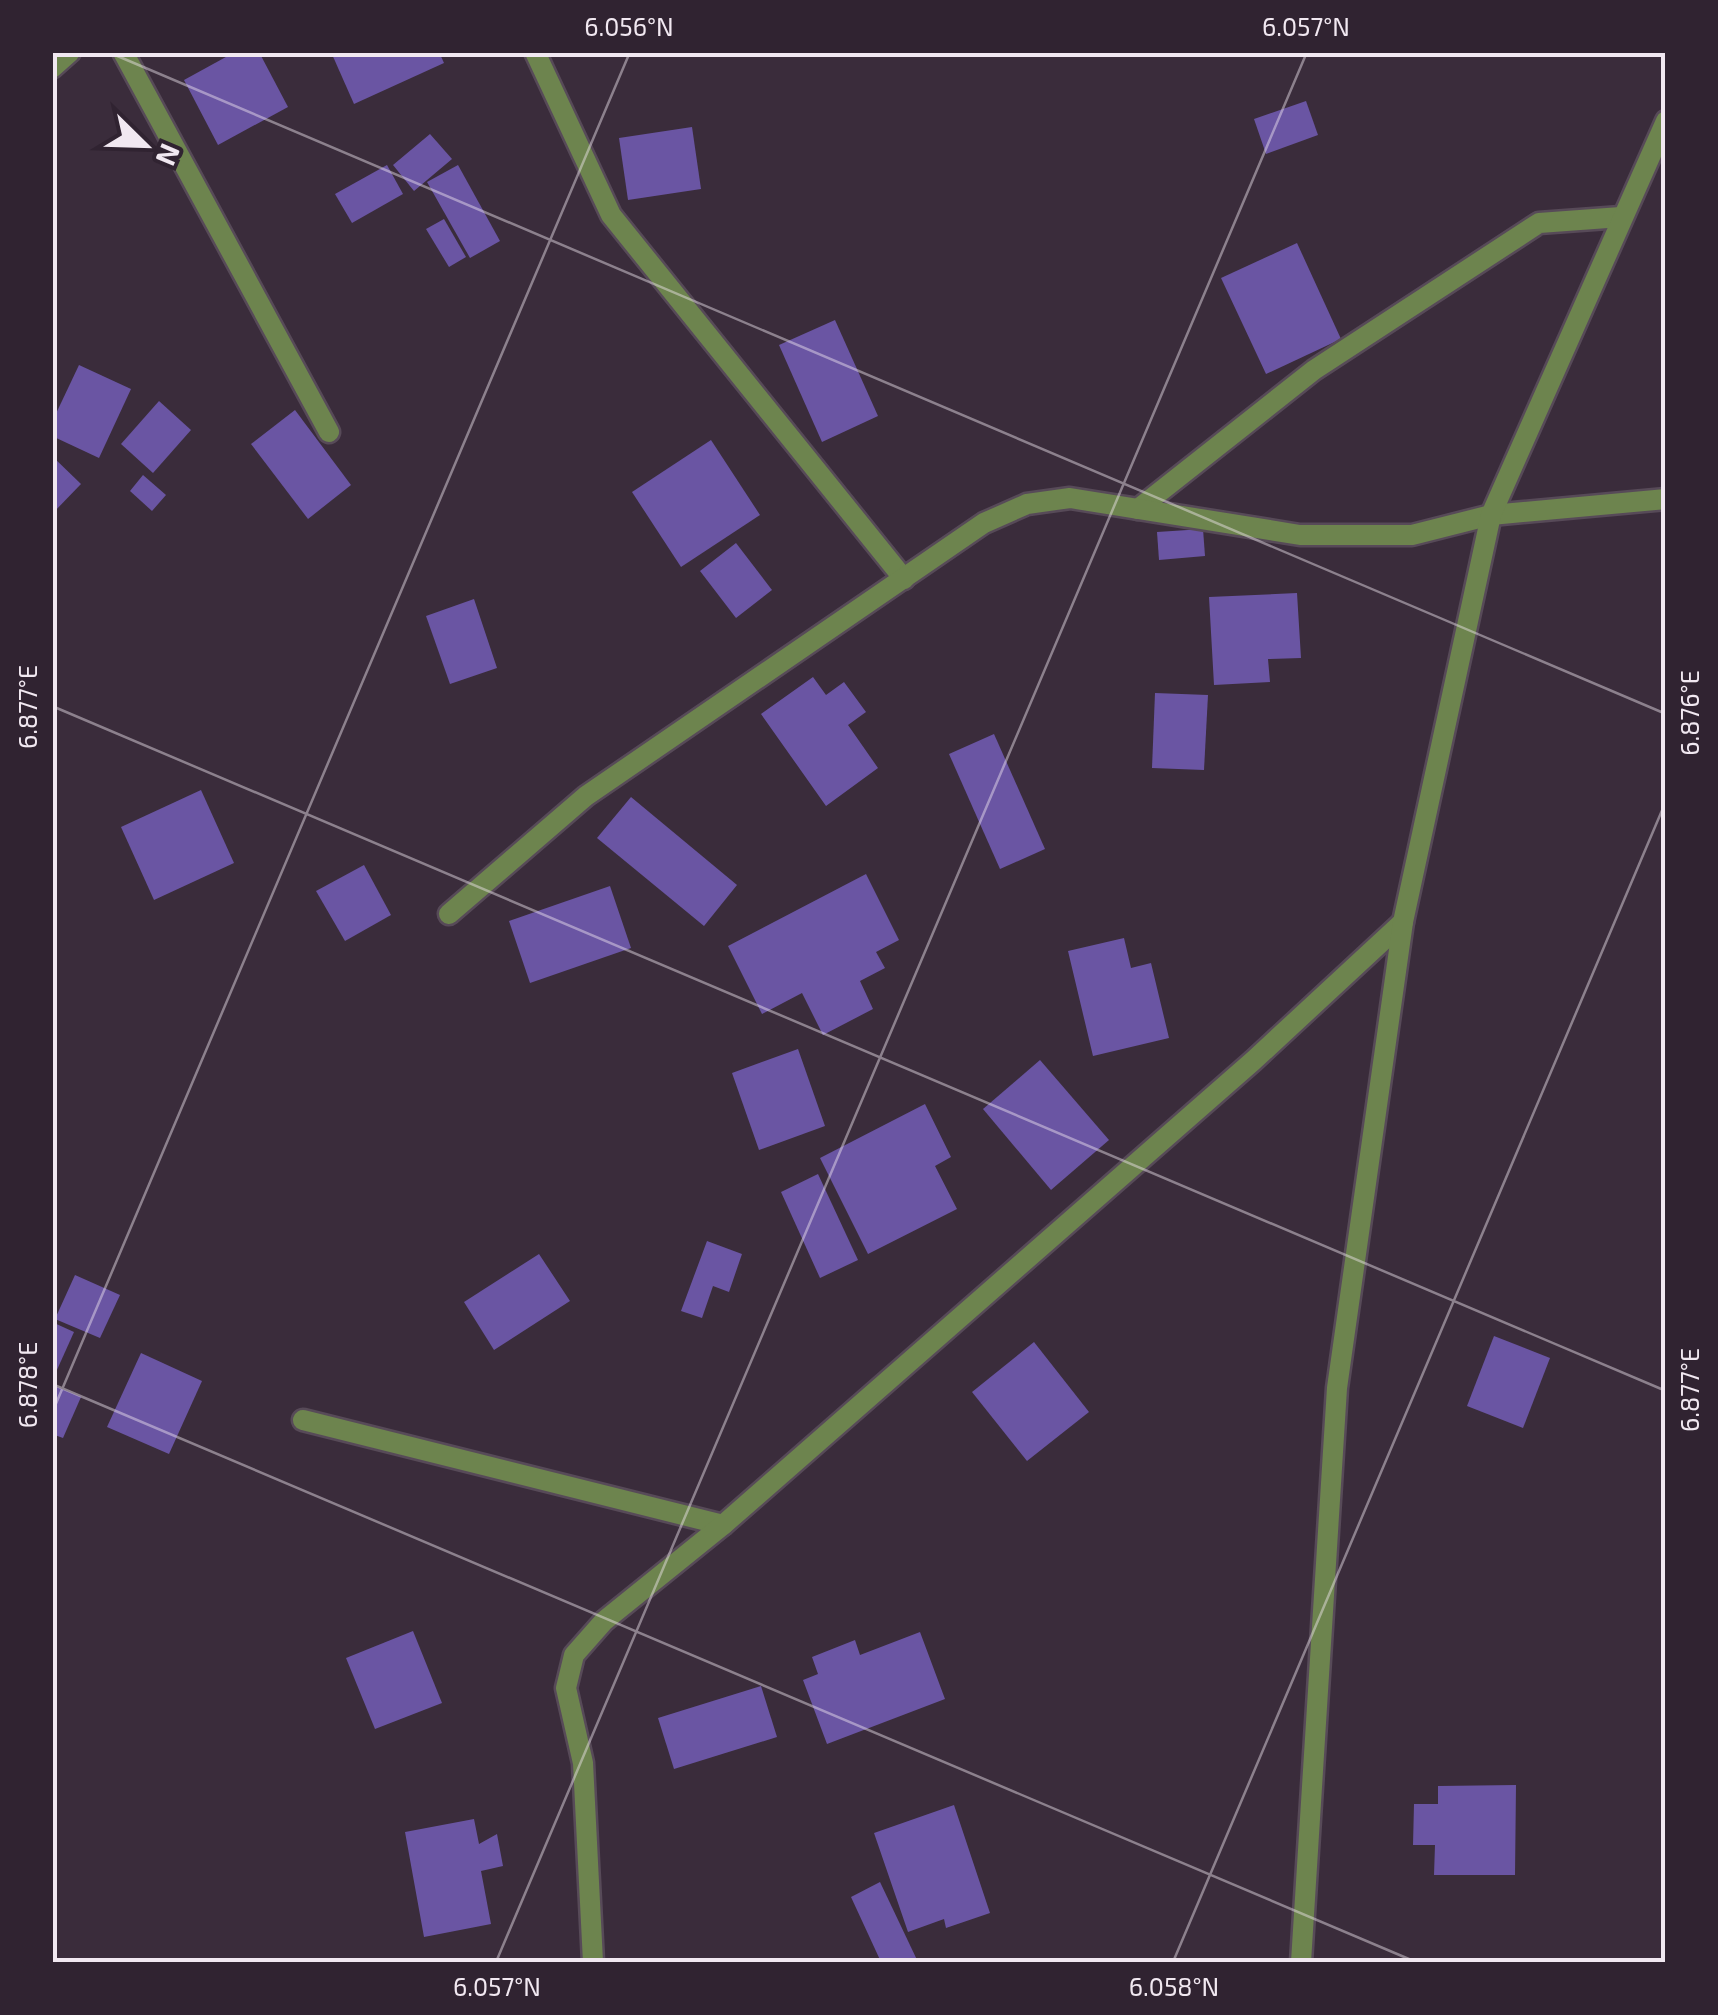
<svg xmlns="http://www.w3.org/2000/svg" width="1718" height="2015" viewBox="0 0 1718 2015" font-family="'Exo 2',sans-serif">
	<rect width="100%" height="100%" fill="#3a2c3b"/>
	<g fill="#6a55a3">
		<path d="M 235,52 L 259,52 L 288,107 L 218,145 L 184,80 Z"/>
		<path d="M 331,52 L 439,52 L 444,63 L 354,104 Z"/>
		<path d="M 1306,101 L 1318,135 L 1266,154 L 1254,119 Z"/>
		<path d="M 692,127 L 701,189 L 628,200 L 619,138 Z"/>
		<path d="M 430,134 L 452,159 L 414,191 L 393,165 Z"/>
		<path d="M 387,165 L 403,194 L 352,223 L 335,194 Z"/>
		<path d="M 458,165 L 500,241 L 470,258 L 427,182 Z"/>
		<path d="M 444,219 L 466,257 L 449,267 L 426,229 Z"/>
		<path d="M 1297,243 L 1341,339 L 1266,374 L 1221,278 Z"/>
		<path d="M 835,320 L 878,416 L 822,442 L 779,345 Z"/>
		<path d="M 79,365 L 131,389 L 99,458 L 52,436 L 52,422 Z"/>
		<path d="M 159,401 L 191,430 L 153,473 L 121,444 Z"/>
		<path d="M 295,410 L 351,485 L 308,519 L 251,444 Z"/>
		<path d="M 711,440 L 760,515 L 681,567 L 632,492 Z"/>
		<path d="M 52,456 L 81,484 L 52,514 Z"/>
		<path d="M 143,475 L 166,495 L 152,511 L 130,491 Z"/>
		<path d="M 1203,529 L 1205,556 L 1159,560 L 1157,532 Z"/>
		<path d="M 736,543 L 772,590 L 736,618 L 700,571 Z"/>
		<path d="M 1297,593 L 1301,658 L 1268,659 L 1270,682 L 1214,685 L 1209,597 Z"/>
		<path d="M 474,599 L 497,668 L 450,684 L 426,616 Z"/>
		<path d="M 813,677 L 826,695 L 844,682 L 866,712 L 848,725 L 878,768 L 826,806 L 761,714 Z"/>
		<path d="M 1155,693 L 1208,695 L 1204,770 L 1152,768 Z"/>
		<path d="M 994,734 L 1045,849 L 1000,869 L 949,754 Z"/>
		<path d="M 201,790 L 234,863 L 154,900 L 121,827 Z"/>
		<path d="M 631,797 L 737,885 L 704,926 L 597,838 Z"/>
		<path d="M 364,865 L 391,915 L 345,941 L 316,891 Z"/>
		<path d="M 866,874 L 899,940 L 876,952 L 885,968 L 860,981 L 873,1009 L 823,1035 L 802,993 L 762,1014 L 728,946 Z"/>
		<path d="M 610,886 L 631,948 L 530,983 L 509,921 Z"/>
		<path d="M 1124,938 L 1131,968 L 1151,963 L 1169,1038 L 1093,1056 L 1068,951 Z"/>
		<path d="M 798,1049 L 825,1126 L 759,1150 L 732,1073 Z"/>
		<path d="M 1040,1060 L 1109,1140 L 1051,1190 L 983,1109 Z"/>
		<path d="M 925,1104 L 951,1157 L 935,1166 L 957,1209 L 868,1254 L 820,1158 Z"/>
		<path d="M 818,1174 L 858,1260 L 820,1278 L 781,1192 Z"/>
		<path d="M 707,1241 L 742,1254 L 729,1292 L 713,1286 L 702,1318 L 681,1311 Z"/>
		<path d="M 539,1254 L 570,1301 L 494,1350 L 464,1302 Z"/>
		<path d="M 75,1275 L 120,1295 L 100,1338 L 55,1319 Z"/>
		<path d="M 52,1322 L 74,1332 L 52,1381 Z"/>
		<path d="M 1494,1336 L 1550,1358 L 1523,1428 L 1467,1406 Z"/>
		<path d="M 1034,1342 L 1089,1412 L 1027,1461 L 972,1392 Z"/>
		<path d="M 141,1353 L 202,1381 L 169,1454 L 107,1427 Z"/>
		<path d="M 52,1385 L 81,1397 L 63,1438 L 52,1434 Z"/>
		<path d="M 413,1631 L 442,1703 L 375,1729 L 346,1658 Z"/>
		<path d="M 920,1632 L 945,1699 L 827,1744 L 803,1680 L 818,1674 L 812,1657 L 855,1640 L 860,1655 Z"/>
		<path d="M 761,1686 L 777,1737 L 674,1769 L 658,1718 Z"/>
		<path d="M 1516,1785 L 1515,1875 L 1434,1875 L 1435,1845 L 1413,1845 L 1414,1804 L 1438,1804 L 1438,1786 Z"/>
		<path d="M 954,1805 L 990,1913 L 946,1928 L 944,1919 L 908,1932 L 874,1833 Z"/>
		<path d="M 474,1819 L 479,1844 L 497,1834 L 503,1866 L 481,1871 L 491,1924 L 424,1937 L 405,1832 Z"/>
		<path d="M 880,1882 L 918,1962 L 881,1962 L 851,1897 Z"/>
	</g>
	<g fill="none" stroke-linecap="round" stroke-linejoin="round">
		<g stroke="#574a58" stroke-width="25">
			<g id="minor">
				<path d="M 123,52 L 329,432"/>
				<path d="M 535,52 L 611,215 L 904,579"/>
				<path d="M 52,68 L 70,52"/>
				<path d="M 1138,509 L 1314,370 L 1539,223 L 1621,217"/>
				<path d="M 449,914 L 586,796 L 984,523 L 1027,504 L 1070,498 L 1300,535 L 1412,535 L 1491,515 L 1666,499"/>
				<path d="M 303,1420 L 723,1525"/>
				<path d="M 593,1962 L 583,1763 L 566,1688 L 574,1655 L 604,1621 L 723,1525 L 1253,1061 L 1403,922"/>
				<path d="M 1301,1962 L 1337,1388 L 1403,922 L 1491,515 L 1666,121"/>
			</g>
		</g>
		<use href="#minor" stroke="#6d844e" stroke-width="20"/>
	</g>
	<path fill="none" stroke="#f1e8f1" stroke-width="2.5" stroke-opacity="0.45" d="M 108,52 L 1666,714M 52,706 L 1666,1391M 52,1384 L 1416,1962M 52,1413 L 630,52M 496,1962 L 1307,52M 1173,1962 L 1666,801"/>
	<rect width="1718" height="2015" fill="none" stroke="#302331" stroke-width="110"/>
	<g transform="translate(145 145) rotate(113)" stroke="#302331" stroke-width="8" paint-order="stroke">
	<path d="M0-8L18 38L0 25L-18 38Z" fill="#f1e8f1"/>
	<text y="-15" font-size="28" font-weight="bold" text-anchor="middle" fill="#f1e8f1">N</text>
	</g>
	<rect x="55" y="55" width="1608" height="1905" fill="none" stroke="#f1e8f1" stroke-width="4"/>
	<g font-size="25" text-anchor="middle" fill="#f1e8f1">
		<text x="629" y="36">6.056°N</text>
		<text x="1306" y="36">6.057°N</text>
		<text transform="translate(28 707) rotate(-90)" y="9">6.877°E</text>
		<text transform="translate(1690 713) rotate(-90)" y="9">6.876°E</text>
		<text transform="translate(28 1385) rotate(-90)" y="9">6.878°E</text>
		<text transform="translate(1690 1390) rotate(-90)" y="9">6.877°E</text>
		<text x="497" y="1996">6.057°N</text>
		<text x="1174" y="1996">6.058°N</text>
	</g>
</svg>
